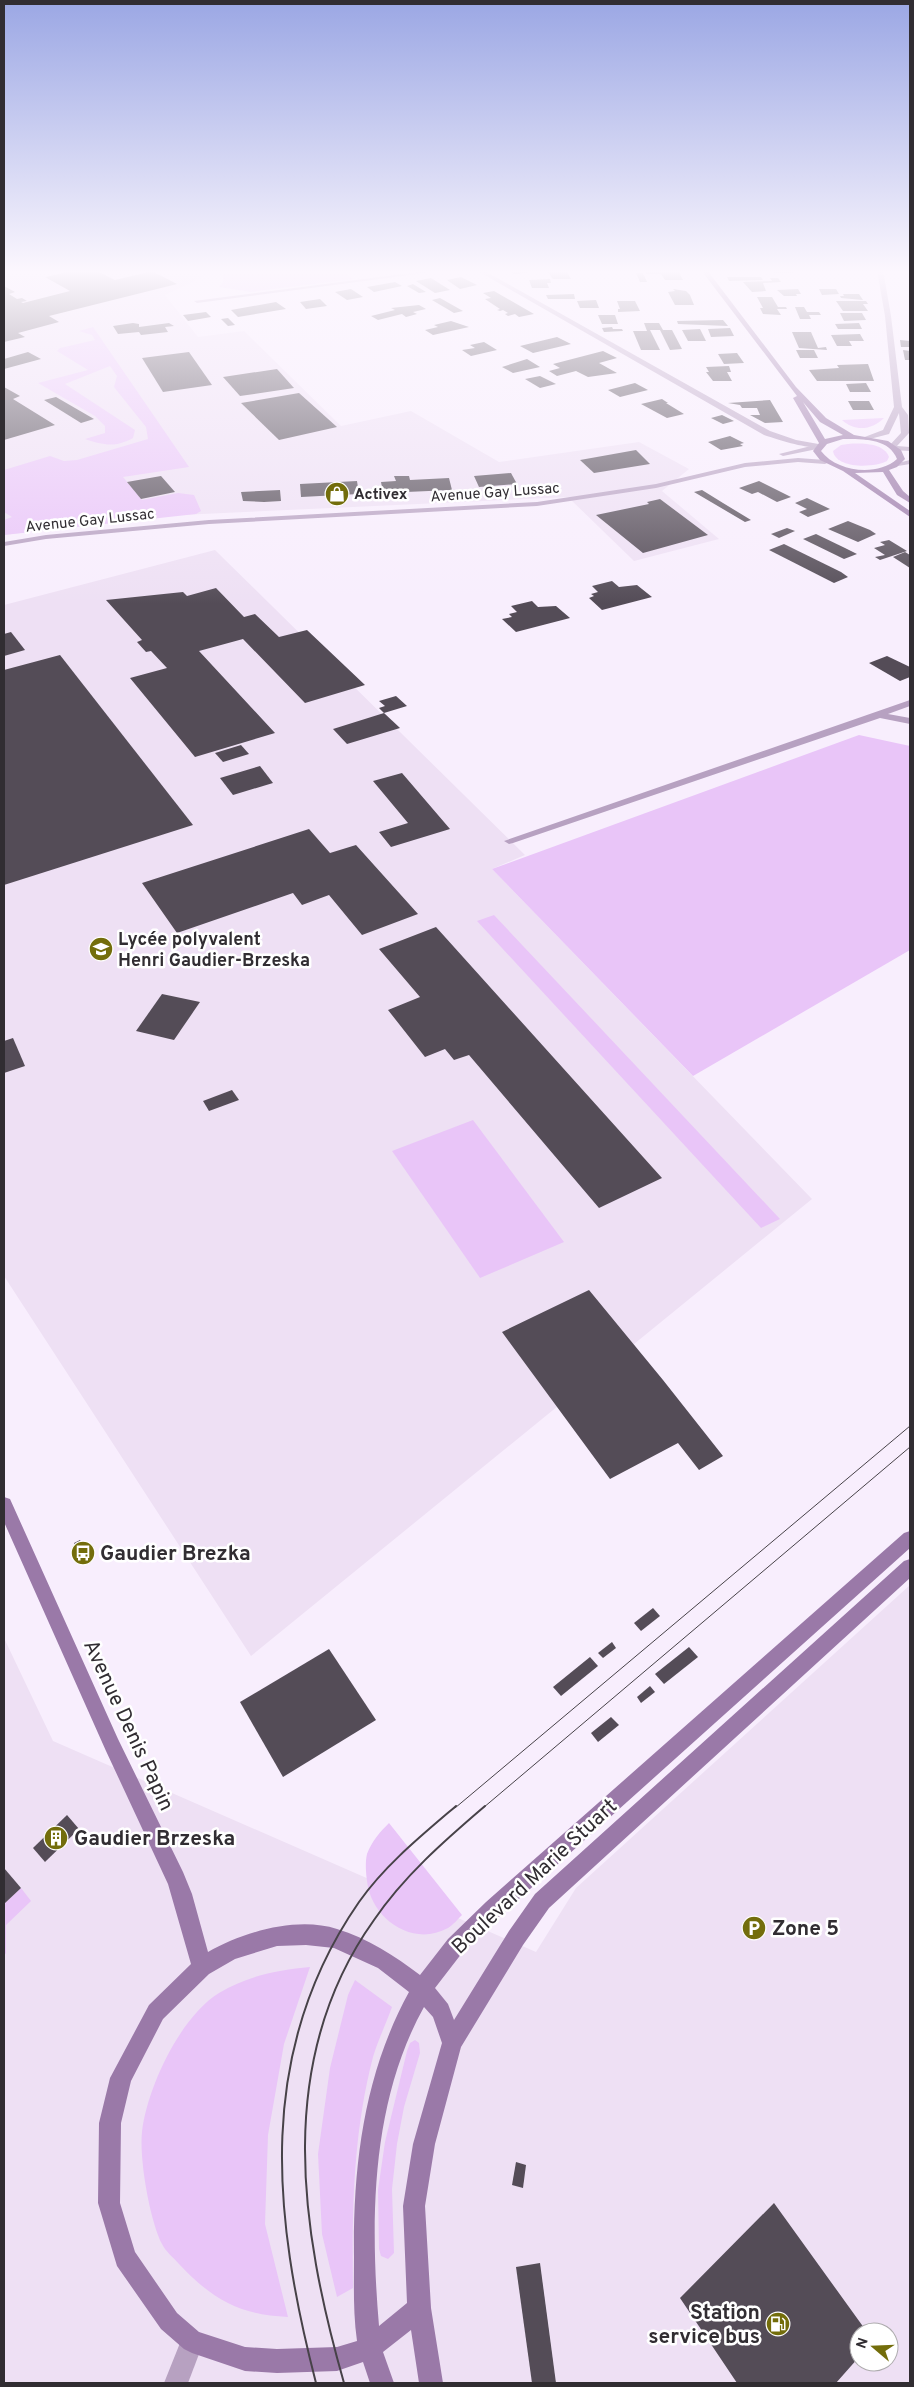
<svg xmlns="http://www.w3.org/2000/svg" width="914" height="2387" viewBox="0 0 914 2387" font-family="Overpass,sans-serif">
	<rect width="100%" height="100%" fill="#f8eefd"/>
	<g fill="#eee0f4" fill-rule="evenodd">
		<path d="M 4,270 L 185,270 L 203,277 L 165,295 L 198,337 L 244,331 L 341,426 L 411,411 L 499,462 L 639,442 L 689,469 L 662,491 L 719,539 L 634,561 L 568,497 L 159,516 L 4,535 Z"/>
		<path d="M 215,550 L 525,855 L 492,869 L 812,1199 L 251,1656 L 4,1276 L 4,605 Z"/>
		<path d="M 910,1585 L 910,2383 L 4,2383 L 4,1638 L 53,1741 L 536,1952 L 576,1888 ZM 859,2332 L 889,2332 L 889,2362 L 859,2362 Z"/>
	</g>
	<g fill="#e9c5f8">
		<path d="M 264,270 L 343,270 L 353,279 L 251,292 L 219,287 L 223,282 L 223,274 Z"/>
		<path d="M 93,327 L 189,467 L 123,477 L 142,500 L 178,493 L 194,495 L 201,511 L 196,514 L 4,535 L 4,520 L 12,517 L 4,512 L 4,470 L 50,456 L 64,461 L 77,460 L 148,439 L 146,427 L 114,387 L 117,376 L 110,366 L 65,384 L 135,430 L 133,438 C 115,448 103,445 85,439 L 105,433 L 105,426 L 95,416 L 38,383 L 88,370 L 57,351 L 60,348 L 95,340 L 92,335 L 79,331 Z"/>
		<path d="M 884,418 C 872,430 855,432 842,420 Z"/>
		<path d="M 848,444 C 861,443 884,443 889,457 L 887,461 C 874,468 836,469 833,451 L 841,445 Z"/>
		<path d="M 859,735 L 910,746 L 910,950 L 693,1076 L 492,869 Z"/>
		<path d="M 494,915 L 780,1219 L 761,1228 L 477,921 Z"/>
		<path d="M 473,1120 L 564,1242 L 480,1278 L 392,1151 Z"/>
		<path d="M 389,1823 L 462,1915 C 458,1919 453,1925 448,1928 C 412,1948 371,1918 367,1881 C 366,1873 365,1862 367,1854 C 372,1841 380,1832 389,1823 Z"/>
		<path d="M 21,1888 L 31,1901 L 6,1925 L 6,1953 L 4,1956 L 4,1904 Z"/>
		<path d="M 310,1967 L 284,2044 L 268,2135 L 265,2224 L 288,2317 C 239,2315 212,2299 179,2264 C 174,2258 165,2251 162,2244 C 150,2221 139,2159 142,2132 C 147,2088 180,2017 219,1993 C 247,1976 278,1970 310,1967 Z"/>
		<path d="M 355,1980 L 392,2007 C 386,2024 378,2040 373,2057 C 353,2134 352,2209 353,2288 L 337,2297 L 322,2234 L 318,2154 L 330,2068 L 348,1995 Z"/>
		<path d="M 415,2040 L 419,2043 L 420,2053 L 404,2107 L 397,2144 L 392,2189 L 394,2253 L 388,2259 L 381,2256 L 379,2249 L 378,2190 L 385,2142 L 407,2051 L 410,2043 Z"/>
	</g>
	<g fill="#544c57">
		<path d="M 76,270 L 95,270 L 115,280 L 152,271 L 177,284 L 49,316 L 59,322 L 18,333 L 25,337 L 4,342 L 4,286 L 15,292 L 9,294 L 17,299 L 22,298 L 27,301 L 21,302 L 23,303 L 70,291 L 45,277 Z"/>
		<path d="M 509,270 L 525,270 L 528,273 L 514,274 Z"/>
		<path d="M 559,270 L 566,270 L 571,279 L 553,279 L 548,272 Z"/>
		<path d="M 652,270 L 678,271 L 683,280 L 665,280 L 661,274 L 646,274 L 645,272 L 653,272 Z"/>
		<path d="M 772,270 L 792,270 L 794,273 L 774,273 Z"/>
		<path d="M 636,273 L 643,273 L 647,282 L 640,282 Z"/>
		<path d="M 461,277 L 477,285 L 460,289 L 447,280 Z"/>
		<path d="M 727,277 L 761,277 L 763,280 L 729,281 Z"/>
		<path d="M 431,278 L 450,290 L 435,293 L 416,281 Z"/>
		<path d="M 770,278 L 778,278 L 781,282 L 763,283 L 766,291 L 752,292 L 743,282 L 772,281 Z"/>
		<path d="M 550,279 L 551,283 L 547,283 L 549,288 L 532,288 L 529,280 Z"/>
		<path d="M 395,282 L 402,286 L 374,292 L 367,287 Z"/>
		<path d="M 413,284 L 426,292 L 419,293 L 407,286 Z"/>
		<path d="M 351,289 L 363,297 L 347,300 L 335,292 Z"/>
		<path d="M 673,289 L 686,291 L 690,295 L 694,305 L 675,305 L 668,292 L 675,291 Z"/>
		<path d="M 798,289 L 801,294 L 796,294 L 797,296 L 784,296 L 777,290 Z"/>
		<path d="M 819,289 L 836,289 L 839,294 L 822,295 Z"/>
		<path d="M 494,291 L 534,314 L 519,317 L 515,314 L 508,316 L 505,314 L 508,313 L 503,310 L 500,311 L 497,310 L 500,309 L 485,299 L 491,298 L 483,293 Z"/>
		<path d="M 574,294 L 575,299 L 548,299 L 546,295 Z"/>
		<path d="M 843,294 L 859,294 L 863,300 L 841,298 L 840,296 L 844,296 Z"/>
		<path d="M 757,297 L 772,297 L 778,307 L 786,307 L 787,309 L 777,309 L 781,315 L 763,314 L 760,308 L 763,308 Z"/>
		<path d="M 440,298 L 463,311 L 454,313 L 432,300 Z"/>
		<path d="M 320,299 L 327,306 L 306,309 L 300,302 Z"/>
		<path d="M 596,300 L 599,308 L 580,308 L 577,301 Z"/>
		<path d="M 617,301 L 635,301 L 640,311 L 618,312 L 618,309 L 620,309 Z"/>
		<path d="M 836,301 L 866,301 L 868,304 L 863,304 L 868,311 L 843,311 Z"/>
		<path d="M 276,302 L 286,309 L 238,317 L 231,310 Z"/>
		<path d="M 419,305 L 426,309 L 413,312 L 417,314 L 406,317 L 402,314 L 378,320 L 371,316 L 395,310 L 391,308 Z"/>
		<path d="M 795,307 L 804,307 L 807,312 L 819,312 L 821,315 L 809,315 L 811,319 L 800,319 Z"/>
		<path d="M 206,312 L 211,317 L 188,321 L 183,315 Z"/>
		<path d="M 840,313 L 862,313 L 866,320 L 844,321 Z"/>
		<path d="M 598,315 L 615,315 L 618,324 L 602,324 Z"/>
		<path d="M 228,318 L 235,325 L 228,326 L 221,319 Z"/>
		<path d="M 723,320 L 728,326 L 678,324 L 677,321 Z"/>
		<path d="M 451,321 L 469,327 L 433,335 L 425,330 L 438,327 L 434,325 Z"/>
		<path d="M 133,323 L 139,324 L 139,327 L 169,323 L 174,326 L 165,327 L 168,332 L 141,335 L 139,332 L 118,334 L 113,326 Z"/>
		<path d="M 644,323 L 659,323 L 663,330 L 672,330 L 682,349 L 670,350 L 660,330 L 650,330 L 660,350 L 641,350 L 633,331 L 647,331 Z"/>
		<path d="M 859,323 L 862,329 L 838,329 L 835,324 Z"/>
		<path d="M 612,327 L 613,329 L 622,329 L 623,331 L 604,332 L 602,328 Z"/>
		<path d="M 730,328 L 734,336 L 711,337 L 708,329 Z"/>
		<path d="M 700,329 L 706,341 L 688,341 L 682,330 Z"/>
		<path d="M 792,332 L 811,332 L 818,348 L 826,347 L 827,350 L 799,348 Z"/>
		<path d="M 860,334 L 864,341 L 849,341 L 852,346 L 837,346 L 831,335 Z"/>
		<path d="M 557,337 L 571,344 L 533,353 L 520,346 Z"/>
		<path d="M 900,340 L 910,341 L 910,347 L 901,347 Z"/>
		<path d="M 484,342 L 497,350 L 471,356 L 462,350 L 475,348 L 470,345 Z"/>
		<path d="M 796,350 L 814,350 L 818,358 L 800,358 Z"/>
		<path d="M 903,350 L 910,351 L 910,360 L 905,360 Z"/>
		<path d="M 603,351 L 617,358 L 599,363 L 617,373 L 588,377 L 576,371 L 557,376 L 549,371 L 560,368 L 553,364 Z"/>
		<path d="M 28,352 L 41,359 L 4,369 L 4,359 Z"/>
		<path d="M 189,352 L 212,385 L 163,392 L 142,358 Z"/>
		<path d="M 737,353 L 744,363 L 724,364 L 718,354 Z"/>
		<path d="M 527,359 L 540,367 L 513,373 L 502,367 Z"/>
		<path d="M 868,364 L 874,381 L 817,381 L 809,370 L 839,368 L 837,365 Z"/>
		<path d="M 729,366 L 731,372 L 727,372 L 732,381 L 713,381 L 706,372 L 709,372 L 706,367 Z"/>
		<path d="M 277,369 L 294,388 L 240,396 L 223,377 Z"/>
		<path d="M 540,376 L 556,384 L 540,388 L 525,379 Z"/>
		<path d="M 635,383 L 648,390 L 620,397 L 608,390 Z"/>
		<path d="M 866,383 L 871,392 L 850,392 L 846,384 Z"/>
		<path d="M 4,387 L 20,396 L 13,399 L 55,425 L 4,440 Z"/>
		<path d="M 299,393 L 337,427 L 279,440 L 241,403 Z"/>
		<path d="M 56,397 L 94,419 L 81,423 L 44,400 Z"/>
		<path d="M 662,399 L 668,403 L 666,403 L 684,414 L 667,418 L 641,404 Z"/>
		<path d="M 770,400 L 783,422 L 765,423 L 750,415 L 760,415 L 757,408 L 742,408 L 740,405 L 728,403 Z"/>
		<path d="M 848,401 L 869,401 L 874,410 L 853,410 Z"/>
		<path d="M 722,415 L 734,421 L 723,424 L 711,418 Z"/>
		<path d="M 730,436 L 744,443 L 740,444 L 743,446 L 721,450 L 708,442 Z"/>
		<path d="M 636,450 L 650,464 L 594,473 L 580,460 Z"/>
		<path d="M 511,473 L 517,484 L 479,487 L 474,476 Z"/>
		<path d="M 161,476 L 175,492 L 141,499 L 127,482 Z"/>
		<path d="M 394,476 L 409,476 L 410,480 L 449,478 L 452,490 L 383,493 L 381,482 L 396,481 Z"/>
		<path d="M 357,481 L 359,494 L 301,497 L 300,484 Z"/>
		<path d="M 759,481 L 791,497 L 777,502 L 758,492 L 752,494 L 739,488 Z"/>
		<path d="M 280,490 L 281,501 L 264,502 L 243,501 L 241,492 Z"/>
		<path d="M 702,490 L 723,503 L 751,520 L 745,522 L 694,492 Z"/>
		<path d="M 807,498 L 830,509 L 808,517 L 799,512 L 807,509 L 795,503 Z"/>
		<path d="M 660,499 L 708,535 L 643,553 L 596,515 L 649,504 L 647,502 Z"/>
		<path d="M 848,521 L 870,530 L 876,534 L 858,542 L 828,529 Z"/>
		<path d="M 787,528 L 795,531 L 779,538 L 771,534 Z"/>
		<path d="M 816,534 L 845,548 L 857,554 L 844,559 L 803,539 Z"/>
		<path d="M 889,540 L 907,551 L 880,560 L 875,557 L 885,555 L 874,548 L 885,545 L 880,542 Z"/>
		<path d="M 784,544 L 841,572 L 848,577 L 834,583 L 769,550 Z"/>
		<path d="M 905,552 L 910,555 L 910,568 L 893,557 Z"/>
		<path d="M 612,581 L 619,587 L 637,585 L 652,597 L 602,610 L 589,598 L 594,596 L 591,594 L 598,592 L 592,586 Z"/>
		<path d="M 216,588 L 244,617 L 255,614 L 279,637 L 307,630 L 365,685 L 305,703 L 243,639 L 199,651 L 275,733 L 195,757 L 130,678 L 167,668 L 151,651 L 146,652 L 137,642 L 142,640 L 106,600 L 183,592 L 187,596 Z"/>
		<path d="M 532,601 L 538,607 L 556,606 L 570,618 L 516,632 L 502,619 L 512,617 L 509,614 L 517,612 L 511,606 Z"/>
		<path d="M 11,632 L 25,650 L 4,656 L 4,634 Z"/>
		<path d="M 60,655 L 193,825 L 4,885 L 4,670 Z"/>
		<path d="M 887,656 L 910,667 L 910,677 L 900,681 L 869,663 Z"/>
		<path d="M 396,696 L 407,706 L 384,713 L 379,708 L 385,706 L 379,701 Z"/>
		<path d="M 384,713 L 400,728 L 347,744 L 333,729 Z"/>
		<path d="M 241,745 L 249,754 L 223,762 L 215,753 Z"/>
		<path d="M 260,766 L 273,783 L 233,795 L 220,778 Z"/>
		<path d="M 402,773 L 450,829 L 391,847 L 379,832 L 408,823 L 373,781 Z"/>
		<path d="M 309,829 L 330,853 L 356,845 L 418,914 L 362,935 L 329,895 L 302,905 L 293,893 L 177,933 L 142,883 Z"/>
		<path d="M 436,927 L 662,1178 L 599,1208 L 469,1055 L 454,1060 L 445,1049 L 425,1057 L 388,1010 L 420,997 L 379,949 Z"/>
		<path d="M 162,994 L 200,1002 L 174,1040 L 136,1031 Z"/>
		<path d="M 13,1038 L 25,1066 L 4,1073 L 4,1041 Z"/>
		<path d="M 232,1090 L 239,1100 L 209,1111 L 203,1101 Z"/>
		<path d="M 589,1290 L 663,1380 L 723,1456 L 699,1470 L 678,1443 L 610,1479 L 502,1332 Z"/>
		<path d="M 80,1540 L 90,1559 L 83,1562 L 74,1543 Z"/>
		<path d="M 653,1608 L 660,1616 L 641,1631 L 634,1623 Z"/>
		<path d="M 612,1642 L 616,1648 L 603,1658 L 598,1653 Z"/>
		<path d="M 689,1647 L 698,1657 L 664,1684 L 655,1674 Z"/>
		<path d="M 329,1649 L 376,1720 L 283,1777 L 240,1702 Z"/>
		<path d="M 590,1657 L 598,1666 L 561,1696 L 553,1687 Z"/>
		<path d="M 650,1686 L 655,1692 L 641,1703 L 637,1697 Z"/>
		<path d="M 611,1717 L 619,1725 L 598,1742 L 591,1733 Z"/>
		<path d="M 67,1815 L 79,1829 L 45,1862 L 33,1848 Z"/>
		<path d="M 4,1868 L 21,1888 L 4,1904 Z"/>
		<path d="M 516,2162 L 526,2165 L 523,2188 L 512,2185 Z"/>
		<path d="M 774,2203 L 867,2332 L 859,2332 L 859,2357 L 836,2383 L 737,2383 L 680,2298 Z"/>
		<path d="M 540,2263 L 556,2383 L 532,2383 L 516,2267 Z"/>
	</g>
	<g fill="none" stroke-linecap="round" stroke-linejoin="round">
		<g fill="#b7a1c1" fill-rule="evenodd">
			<path d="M 433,270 L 448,270 L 197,303 L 194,301 Z"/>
			<path d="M 877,270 L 883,270 L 891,316 L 902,407 L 908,415 L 909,433 L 897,446 L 910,447 L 910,451 L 892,450 L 889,446 L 901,433 L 899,413 L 889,434 L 866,440 L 862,438 L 883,430 L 894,407 L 885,316 Z"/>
			<path d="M 819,444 L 823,446 L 822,448 L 783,456 L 779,454 Z"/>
			<path d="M 798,458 L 825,460 L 829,462 L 825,464 L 798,462 L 745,467 L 656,488 L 537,506 L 209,524 L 46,539 L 4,546 L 4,542 L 46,535 L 209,520 L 537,502 L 656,484 L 745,463 Z"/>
			<path d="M 910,460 L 910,464 L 898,466 L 894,464 Z"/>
			<path d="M 910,700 L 910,706 L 888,714 L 910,718 L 910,724 L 880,718 L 513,843 L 509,844 L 504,841 Z"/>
			<path d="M 192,2329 L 200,2333 L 204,2341 L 188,2383 L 164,2383 L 184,2333 Z"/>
		</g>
		<path fill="#b7a1c1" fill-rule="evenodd" d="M 476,270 L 483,270 L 770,431 L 796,440 L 824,445 C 813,452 777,439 764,435 Z"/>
		<g fill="#9a79a8" fill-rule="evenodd">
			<path d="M 701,270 L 707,270 L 796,387 L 826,418 L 854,435 L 888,441 L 901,450 L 905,459 L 897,467 L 889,470 L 903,491 L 910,497 L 910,503 L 897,495 L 883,472 L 855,473 L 910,511 L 910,517 L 843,471 L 820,460 L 813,451 L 819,443 L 793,398 L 797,396 ZM 803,402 L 820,422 L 843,435 L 825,439 ZM 843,439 C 862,439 889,438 897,459 C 877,477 837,472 821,451 L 827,444 Z"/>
			<path d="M 4,1497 L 10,1499 L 118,1739 L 183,1872 L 192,1894 L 208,1952 C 243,1932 297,1916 337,1929 C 367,1938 395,1956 420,1975 L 448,1939 L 486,1902 L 904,1533 L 910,1531 L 910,1548 L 500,1916 L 462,1953 L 435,1988 L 448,2004 L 454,2020 L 509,1931 L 535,1894 L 904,1561 L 910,1559 L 910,1578 L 549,1908 L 523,1945 L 461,2047 L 435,2144 L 425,2206 L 431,2308 L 443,2383 L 419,2383 L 411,2330 L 383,2352 L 394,2383 L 370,2383 L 363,2362 L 337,2371 L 277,2373 L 245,2371 L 192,2353 L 184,2349 L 161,2329 L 117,2266 L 98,2203 L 99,2123 L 110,2078 L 149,2005 L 191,1964 L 168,1884 L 106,1751 L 4,1522 ZM 306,1945 L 334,1948 L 378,1968 L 409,1992 C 364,2074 353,2165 354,2257 C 354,2285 353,2313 357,2341 L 337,2347 L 277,2349 L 245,2347 L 199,2332 L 177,2313 L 135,2252 L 120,2203 L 121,2123 L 131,2081 L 163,2019 L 209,1974 L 235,1959 L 277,1946 ZM 424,2007 L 433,2017 L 442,2043 L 413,2144 L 403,2206 L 407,2303 L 379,2326 C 370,2220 371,2102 424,2007 Z"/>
		</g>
		<g stroke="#474248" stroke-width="1">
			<path d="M 455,1808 L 910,1426"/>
			<path d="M 483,1808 L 910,1447"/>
		</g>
		<g stroke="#474248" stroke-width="2">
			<path d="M 316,2383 C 273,2216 255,2052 359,1902 C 385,1865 422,1835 456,1806"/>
			<path d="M 344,2383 C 300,2228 274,2060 374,1920 C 404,1876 444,1841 485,1806"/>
		</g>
	</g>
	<linearGradient id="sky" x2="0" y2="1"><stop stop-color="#9ba7e4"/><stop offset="0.45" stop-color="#fcf7fe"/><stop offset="1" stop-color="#fcf7fe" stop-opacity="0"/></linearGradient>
	<rect width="914" height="604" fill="url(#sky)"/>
	<defs>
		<g id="shop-disc" transform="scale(1.25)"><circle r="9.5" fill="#736d0b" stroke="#fff"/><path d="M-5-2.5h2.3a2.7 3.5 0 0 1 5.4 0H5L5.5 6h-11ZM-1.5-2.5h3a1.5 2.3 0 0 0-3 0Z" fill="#fff"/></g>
		<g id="school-disc" transform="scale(1.25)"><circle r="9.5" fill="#736d0b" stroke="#fff"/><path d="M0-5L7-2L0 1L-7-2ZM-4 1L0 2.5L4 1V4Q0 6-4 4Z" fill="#fff"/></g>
		<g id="bus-disc" transform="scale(1.25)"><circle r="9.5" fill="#736d0b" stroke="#fff"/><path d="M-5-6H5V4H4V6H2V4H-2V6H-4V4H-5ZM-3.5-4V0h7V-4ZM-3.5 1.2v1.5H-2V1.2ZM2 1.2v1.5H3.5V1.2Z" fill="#fff"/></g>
		<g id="building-disc" transform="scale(1.25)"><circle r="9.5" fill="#736d0b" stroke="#fff"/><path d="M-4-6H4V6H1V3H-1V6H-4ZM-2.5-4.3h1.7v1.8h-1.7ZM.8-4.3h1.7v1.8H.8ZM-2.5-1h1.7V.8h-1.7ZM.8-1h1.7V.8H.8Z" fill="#fff"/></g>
		<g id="parking-disc" transform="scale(1.25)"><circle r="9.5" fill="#736d0b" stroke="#fff"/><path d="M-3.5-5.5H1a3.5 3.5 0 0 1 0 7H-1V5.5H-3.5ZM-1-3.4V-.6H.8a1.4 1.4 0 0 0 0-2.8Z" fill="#fff"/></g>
		<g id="fuel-disc" transform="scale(1.25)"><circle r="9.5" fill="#736d0b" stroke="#fff"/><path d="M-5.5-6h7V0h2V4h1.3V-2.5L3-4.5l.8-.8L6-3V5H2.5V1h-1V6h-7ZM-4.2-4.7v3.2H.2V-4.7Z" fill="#fff"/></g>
	</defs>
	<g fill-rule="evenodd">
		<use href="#shop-disc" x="337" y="494"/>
		<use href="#school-disc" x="101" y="949"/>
		<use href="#bus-disc" x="83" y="1553"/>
		<use href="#building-disc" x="56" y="1838"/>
		<use href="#parking-disc" x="754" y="1928"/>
		<use href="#fuel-disc" x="778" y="2324"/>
	</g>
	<g text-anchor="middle" stroke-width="5" stroke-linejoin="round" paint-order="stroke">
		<g font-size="15" fill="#312d32" stroke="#fff">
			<text transform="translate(495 492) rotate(-4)" y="5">Avenue Gay Lussac</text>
			<text transform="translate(90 520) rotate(-6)" y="5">Avenue Gay Lussac</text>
		</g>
		<g font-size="15" font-weight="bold" fill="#312d32" stroke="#fff" text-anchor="start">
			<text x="354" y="499">Activex</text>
		</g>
		<g font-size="18" font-weight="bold" fill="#312d32" stroke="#fff" text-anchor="start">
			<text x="118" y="945">Lycée polyvalent<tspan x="118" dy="21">Henri Gaudier-Brzeska</tspan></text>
		</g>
		<g font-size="21" font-weight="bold" fill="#312d32" stroke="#fff" text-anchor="start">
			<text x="100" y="1560">Gaudier Brezka</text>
			<text x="74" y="1845">Gaudier Brzeska</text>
			<text x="772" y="1935">Zone 5</text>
			<text x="760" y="2319" text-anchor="end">Station<tspan x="760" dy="24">service bus</tspan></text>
		</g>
		<g font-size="21" fill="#312d32" stroke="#fff">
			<text transform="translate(129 1725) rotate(65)" y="7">Avenue Denis Papin</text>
			<text transform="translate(534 1876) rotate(-43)" y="7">Boulevard Marie Stuart</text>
		</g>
	</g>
	<rect width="914" height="2387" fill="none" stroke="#312d32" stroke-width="10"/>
	<g transform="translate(874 2347) rotate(289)"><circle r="24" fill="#ffffff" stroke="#adabad"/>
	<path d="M0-4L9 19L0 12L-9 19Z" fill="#736d0b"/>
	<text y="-8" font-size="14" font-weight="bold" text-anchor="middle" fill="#312d32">N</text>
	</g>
</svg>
